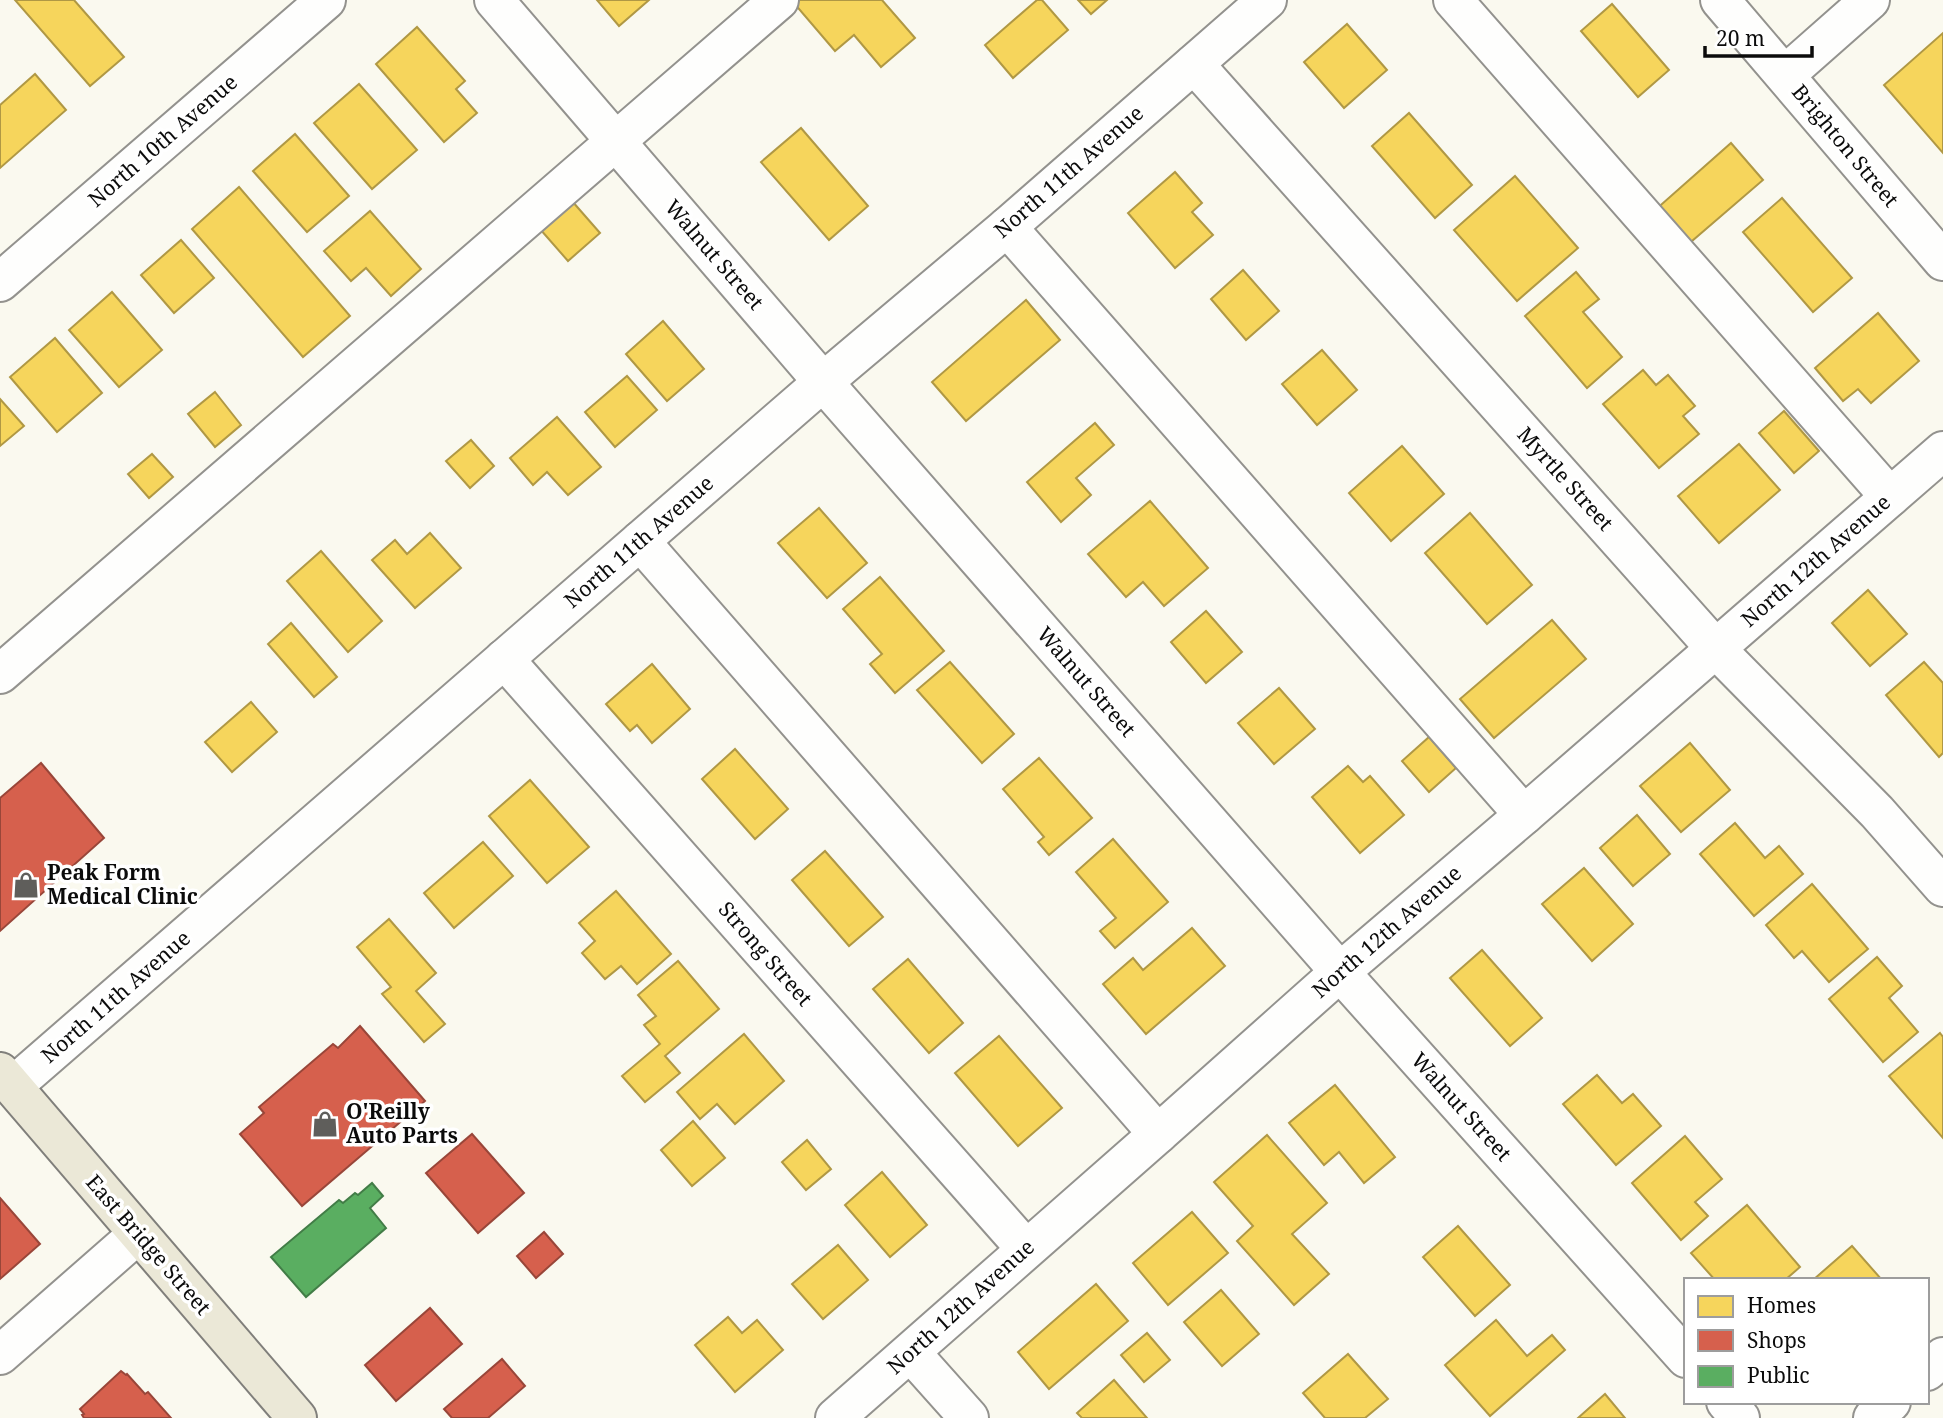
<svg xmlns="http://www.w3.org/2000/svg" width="1943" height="1418" viewBox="0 0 1943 1418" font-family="'Noto Serif',serif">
	<rect width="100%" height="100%" fill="#faf9ef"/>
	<g fill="#f6d55c" stroke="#b09844" stroke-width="2">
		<path d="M 15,0 L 74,0 L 124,57 L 90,86 Z"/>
		<path d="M 597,0 L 649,0 L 619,26 Z"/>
		<path d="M 796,0 L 882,0 L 915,38 L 881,67 L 854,35 L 835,51 L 793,2 Z"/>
		<path d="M 1037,0 L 1042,0 L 1068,30 L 1013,78 L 985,45 Z"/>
		<path d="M 1078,0 L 1107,0 L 1091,14 Z"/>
		<path d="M 1612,4 L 1669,70 L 1638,97 L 1581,31 Z"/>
		<path d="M 1347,24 L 1387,70 L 1344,108 L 1304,62 Z"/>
		<path d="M 417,27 L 465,81 L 456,89 L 477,113 L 444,142 L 376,64 Z"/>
		<path d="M 1943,33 L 1943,153 L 1884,85 Z"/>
		<path d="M 35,74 L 66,110 L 0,168 L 0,105 Z"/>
		<path d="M 359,84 L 417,150 L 372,189 L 314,123 Z"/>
		<path d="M 1409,113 L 1472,185 L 1435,218 L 1372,146 Z"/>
		<path d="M 801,128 L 868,206 L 829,240 L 761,162 Z"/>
		<path d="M 295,134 L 349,196 L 307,232 L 253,171 Z"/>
		<path d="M 1731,143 L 1763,180 L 1685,247 L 1654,211 Z"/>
		<path d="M 1175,172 L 1202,203 L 1192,212 L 1213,235 L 1175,268 L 1128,213 Z"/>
		<path d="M 1515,176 L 1578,248 L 1517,301 L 1454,230 Z"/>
		<path d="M 239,187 L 350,316 L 303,357 L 192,229 Z"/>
		<path d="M 1782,198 L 1852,278 L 1813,312 L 1743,232 Z"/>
		<path d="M 572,201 L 600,233 L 568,261 L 540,229 Z"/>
		<path d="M 370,211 L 421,269 L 391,296 L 366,268 L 351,281 L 324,251 Z"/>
		<path d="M 181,240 L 214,278 L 174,313 L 141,275 Z"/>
		<path d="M 1243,270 L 1279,311 L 1246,340 L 1211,299 Z"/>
		<path d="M 1576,272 L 1599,299 L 1583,312 L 1622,357 L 1587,388 L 1525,316 Z"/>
		<path d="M 112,292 L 162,350 L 119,387 L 69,330 Z"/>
		<path d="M 1026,300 L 1060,340 L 966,421 L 932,382 Z"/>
		<path d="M 1878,313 L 1919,361 L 1871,403 L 1858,389 L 1843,401 L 1815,368 Z"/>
		<path d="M 663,321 L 704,369 L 667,401 L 626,354 Z"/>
		<path d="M 55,338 L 102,393 L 57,432 L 10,377 Z"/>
		<path d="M 1322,350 L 1357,390 L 1317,425 L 1282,384 Z"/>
		<path d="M 1643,370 L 1656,385 L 1668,375 L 1695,406 L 1683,416 L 1699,434 L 1659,468 L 1603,404 Z"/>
		<path d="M 627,376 L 657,410 L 615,447 L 585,412 Z"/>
		<path d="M 215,392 L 241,425 L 215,447 L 188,414 Z"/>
		<path d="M 0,399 L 24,426 L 0,446 Z"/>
		<path d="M 1784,411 L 1819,451 L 1794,473 L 1759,433 Z"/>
		<path d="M 557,417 L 601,467 L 568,495 L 547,472 L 533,485 L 510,458 Z"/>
		<path d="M 1095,423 L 1114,445 L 1076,478 L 1091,495 L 1061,522 L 1027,482 Z"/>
		<path d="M 471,440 L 494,466 L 470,488 L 446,461 Z"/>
		<path d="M 1739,444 L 1780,490 L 1719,543 L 1678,496 Z"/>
		<path d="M 1402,446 L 1444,494 L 1391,541 L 1349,493 Z"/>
		<path d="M 152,454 L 173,477 L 149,498 L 128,474 Z"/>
		<path d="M 1150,501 L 1208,568 L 1164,606 L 1143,582 L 1126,597 L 1088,554 Z"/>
		<path d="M 819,508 L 867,563 L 827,598 L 778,543 Z"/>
		<path d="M 1470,513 L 1532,585 L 1487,624 L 1425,553 Z"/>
		<path d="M 430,533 L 461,568 L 415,608 L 372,560 L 395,540 L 407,554 Z"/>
		<path d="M 321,551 L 382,621 L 348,652 L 287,581 Z"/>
		<path d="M 880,577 L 944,651 L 895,693 L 870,664 L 882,654 L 843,609 Z"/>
		<path d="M 1868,590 L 1907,634 L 1870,666 L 1832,623 Z"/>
		<path d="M 1206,611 L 1242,652 L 1206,683 L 1171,642 Z"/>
		<path d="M 1552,620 L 1586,659 L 1494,738 L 1460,699 Z"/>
		<path d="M 291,623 L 337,677 L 314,697 L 268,644 Z"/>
		<path d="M 950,662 L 1014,734 L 982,763 L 917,690 Z"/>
		<path d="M 1924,662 L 1943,683 L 1943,753 L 1939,757 L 1886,695 Z"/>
		<path d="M 652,664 L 690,709 L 652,743 L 637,725 L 630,731 L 606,704 Z"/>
		<path d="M 1279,688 L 1315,729 L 1274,764 L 1238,723 Z"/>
		<path d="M 251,702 L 277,732 L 232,772 L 205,742 Z"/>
		<path d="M 1429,737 L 1456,768 L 1429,792 L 1402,761 Z"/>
		<path d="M 1690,743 L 1730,790 L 1681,832 L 1640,786 Z"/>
		<path d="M 735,749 L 788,809 L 755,839 L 702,779 Z"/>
		<path d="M 1039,758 L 1092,818 L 1049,855 L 1038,842 L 1044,837 L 1003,789 Z"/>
		<path d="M 1348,766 L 1363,782 L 1370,776 L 1404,815 L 1360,853 L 1312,797 Z"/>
		<path d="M 530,780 L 589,847 L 547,883 L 489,816 Z"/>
		<path d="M 1637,815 L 1670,854 L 1633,886 L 1600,848 Z"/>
		<path d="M 1735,823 L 1765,858 L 1779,846 L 1803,874 L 1754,916 L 1700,854 Z"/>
		<path d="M 1113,839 L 1168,902 L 1115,948 L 1100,931 L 1116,918 L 1076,872 Z"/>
		<path d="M 483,842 L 513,876 L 454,928 L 424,893 Z"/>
		<path d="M 825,851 L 883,917 L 849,946 L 792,880 Z"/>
		<path d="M 1584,868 L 1633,924 L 1592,961 L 1542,904 Z"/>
		<path d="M 1812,884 L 1868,949 L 1829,982 L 1802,951 L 1794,958 L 1766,925 Z"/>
		<path d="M 616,891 L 671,954 L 637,984 L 621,966 L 605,979 L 582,953 L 595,941 L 579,923 Z"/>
		<path d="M 389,919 L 436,973 L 416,991 L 445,1024 L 424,1042 L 382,994 L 391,987 L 357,947 Z"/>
		<path d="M 1192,928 L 1225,966 L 1146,1034 L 1103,984 L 1133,958 L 1143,970 Z"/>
		<path d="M 1482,950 L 1542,1018 L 1510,1046 L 1450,978 Z"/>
		<path d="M 1877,957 L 1902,986 L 1889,998 L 1918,1032 L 1883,1062 L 1829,999 Z"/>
		<path d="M 908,959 L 963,1023 L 929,1053 L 873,989 Z"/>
		<path d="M 678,961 L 719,1009 L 665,1056 L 680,1073 L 645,1102 L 622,1076 L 660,1044 L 644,1025 L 656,1016 L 638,995 Z"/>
		<path d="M 1940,1033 L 1943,1037 L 1943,1138 L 1889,1076 Z"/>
		<path d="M 744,1034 L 784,1081 L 735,1124 L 717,1104 L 700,1119 L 677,1092 Z"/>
		<path d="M 999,1036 L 1062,1108 L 1018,1146 L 955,1073 Z"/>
		<path d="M 1597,1075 L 1622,1103 L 1633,1094 L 1661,1126 L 1616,1165 L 1563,1104 Z"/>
		<path d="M 1335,1085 L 1395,1157 L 1364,1183 L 1339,1152 L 1324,1165 L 1289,1123 Z"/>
		<path d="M 693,1121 L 725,1158 L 692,1186 L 661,1150 Z"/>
		<path d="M 1267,1135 L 1327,1203 L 1292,1234 L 1329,1274 L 1294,1305 L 1237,1241 L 1253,1226 L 1214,1182 Z"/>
		<path d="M 1685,1136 L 1722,1179 L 1695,1202 L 1708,1216 L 1681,1240 L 1632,1183 Z"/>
		<path d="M 807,1140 L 831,1169 L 806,1190 L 782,1162 Z"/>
		<path d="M 882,1172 L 927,1225 L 890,1257 L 845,1205 Z"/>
		<path d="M 1747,1205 L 1800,1267 L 1785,1280 L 1715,1280 L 1691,1253 Z"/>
		<path d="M 1192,1212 L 1228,1253 L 1168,1305 L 1133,1263 Z"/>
		<path d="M 1458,1226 L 1510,1285 L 1475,1316 L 1423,1257 Z"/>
		<path d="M 838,1245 L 868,1280 L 823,1319 L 792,1284 Z"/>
		<path d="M 1852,1246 L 1882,1280 L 1813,1280 Z"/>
		<path d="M 1096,1284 L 1128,1321 L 1049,1389 L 1018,1352 Z"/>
		<path d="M 1221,1290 L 1259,1334 L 1222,1366 L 1184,1322 Z"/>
		<path d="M 728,1317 L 742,1333 L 757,1320 L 783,1350 L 735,1392 L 695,1345 Z"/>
		<path d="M 1496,1320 L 1527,1356 L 1552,1335 L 1565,1350 L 1490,1416 L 1445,1365 Z"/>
		<path d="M 1147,1333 L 1170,1360 L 1144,1382 L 1121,1355 Z"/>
		<path d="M 1348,1354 L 1388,1399 L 1365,1418 L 1325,1418 L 1303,1393 Z"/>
		<path d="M 1114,1380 L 1147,1418 L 1082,1418 L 1077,1413 Z"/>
		<path d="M 1605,1394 L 1625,1418 L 1578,1418 Z"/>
	</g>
	<g fill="#d6604d" stroke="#994639" stroke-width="2">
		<path d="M 41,763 L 104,838 L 0,931 L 0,798 Z"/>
		<path d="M 360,1026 L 425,1101 L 302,1206 L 240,1134 L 264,1113 L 259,1107 L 333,1044 L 338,1048 Z"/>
		<path d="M 472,1134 L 524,1193 L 478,1233 L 426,1173 Z"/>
		<path d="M 0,1198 L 40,1244 L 0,1279 Z"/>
		<path d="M 544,1232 L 563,1254 L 536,1278 L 517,1256 Z"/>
		<path d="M 430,1308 L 462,1344 L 396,1401 L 365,1365 Z"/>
		<path d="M 502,1359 L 525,1386 L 488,1418 L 452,1418 L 444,1409 Z"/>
		<path d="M 121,1371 L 126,1375 L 127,1374 L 145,1394 L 148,1392 L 171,1418 L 84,1418 L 82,1415 L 84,1414 L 80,1409 Z"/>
	</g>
	<path fill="#5aae61" stroke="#427d47" stroke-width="2" d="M 372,1183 L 383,1196 L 370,1208 L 386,1228 L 306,1297 L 271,1257 L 339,1200 L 343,1203 L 355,1193 L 358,1195 Z"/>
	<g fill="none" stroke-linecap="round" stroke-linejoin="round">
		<g stroke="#93928e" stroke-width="42">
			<g id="minor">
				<path d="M 494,0 L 823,382 L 1340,972 L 1686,1358"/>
				<path d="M 1453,0 L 1890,497"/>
				<path d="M 1720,0 L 1943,261"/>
				<path d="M 1194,64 L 1716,649 L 1877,812 L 1943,887"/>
				<path d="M 1785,75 L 1870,0"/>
				<path d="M 1007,227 L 1524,815"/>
				<path d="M 0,282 L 326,0"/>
				<path d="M 640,541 L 1158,1134"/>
				<path d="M 504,659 L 1026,1249"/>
				<path d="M 0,674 L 779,0"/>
				<path d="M 13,1086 L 823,382 L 1007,227 L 1267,0"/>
				<path d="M 911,1353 L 969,1418"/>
				<path d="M 0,1355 L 138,1234"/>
				<path d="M 1927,1371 L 1943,1357"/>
				<path d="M 1726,1402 L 1740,1418"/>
				<path d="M 835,1418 L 1158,1134 L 1340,972 L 1524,815 L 1943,451"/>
				<path d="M 1873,1418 L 1891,1402"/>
			</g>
		</g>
		<g stroke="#807f7b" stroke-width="42">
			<path id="major" d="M 0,1072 L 297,1418"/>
		</g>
		<use href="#minor" stroke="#fefefd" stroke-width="38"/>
		<use href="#major" stroke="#ebe8d7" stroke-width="38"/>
	</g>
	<defs>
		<g id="shop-bare" transform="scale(2.1)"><path d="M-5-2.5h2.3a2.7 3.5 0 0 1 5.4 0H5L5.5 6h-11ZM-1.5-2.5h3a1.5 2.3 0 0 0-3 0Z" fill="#5f5e5b" stroke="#fff" stroke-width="2.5" paint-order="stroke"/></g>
	</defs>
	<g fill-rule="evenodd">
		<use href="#shop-bare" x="26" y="885"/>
		<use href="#shop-bare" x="325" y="1124"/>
	</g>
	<g text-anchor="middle" stroke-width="7" stroke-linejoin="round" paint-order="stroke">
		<g font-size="21" fill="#0b0b0b" stroke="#fff">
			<text transform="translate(163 141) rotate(-41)" y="7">North 10th Avenue</text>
			<text transform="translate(1845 146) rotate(50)" y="7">Brighton Street</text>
			<text transform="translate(1069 172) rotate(-41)" y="7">North 11th Avenue</text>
			<text transform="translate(714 255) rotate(49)" y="7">Walnut Street</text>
			<text transform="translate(1565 479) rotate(48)" y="7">Myrtle Street</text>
			<text transform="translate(639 542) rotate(-41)" y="7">North 11th Avenue</text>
			<text transform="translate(1816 561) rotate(-41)" y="7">North 12th Avenue</text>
			<text transform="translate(1086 682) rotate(49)" y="7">Walnut Street</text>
			<text transform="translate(1387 932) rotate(-41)" y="7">North 12th Avenue</text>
			<text transform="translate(765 954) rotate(49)" y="7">Strong Street</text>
			<text transform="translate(116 997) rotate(-41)" y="7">North 11th Avenue</text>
			<text transform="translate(1461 1107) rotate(48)" y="7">Walnut Street</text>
			<text transform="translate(148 1245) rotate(49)" y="7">East Bridge Street</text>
			<text transform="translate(961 1307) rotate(-42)" y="7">North 12th Avenue</text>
		</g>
		<g font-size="21" font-weight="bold" fill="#0b0b0b" stroke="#fff" text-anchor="start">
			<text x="47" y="880">Peak Form<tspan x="47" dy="24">Medical Clinic</tspan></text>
			<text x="346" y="1119">O'Reilly<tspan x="346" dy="24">Auto Parts</tspan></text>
		</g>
	</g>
	<rect x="1684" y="1278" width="245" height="126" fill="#ffffff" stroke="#9d9d9d" stroke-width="2"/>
	<rect x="1698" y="1296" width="35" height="21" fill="#f6d55c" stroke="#9d9d9d" stroke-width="2"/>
	<text x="1747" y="1313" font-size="21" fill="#0b0b0b">Homes</text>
	<rect x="1698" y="1330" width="35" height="21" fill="#d6604d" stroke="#9d9d9d" stroke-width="2"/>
	<text x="1747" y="1348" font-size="21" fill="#0b0b0b">Shops</text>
	<rect x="1698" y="1366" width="35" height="21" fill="#5aae61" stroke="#9d9d9d" stroke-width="2"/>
	<text x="1747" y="1383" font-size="21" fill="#0b0b0b">Public</text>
	<path d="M1705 46v10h107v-10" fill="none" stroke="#0b0b0b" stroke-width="3.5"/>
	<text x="1716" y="46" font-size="21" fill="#0b0b0b" stroke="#ffffff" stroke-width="5" paint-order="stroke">20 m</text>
</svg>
